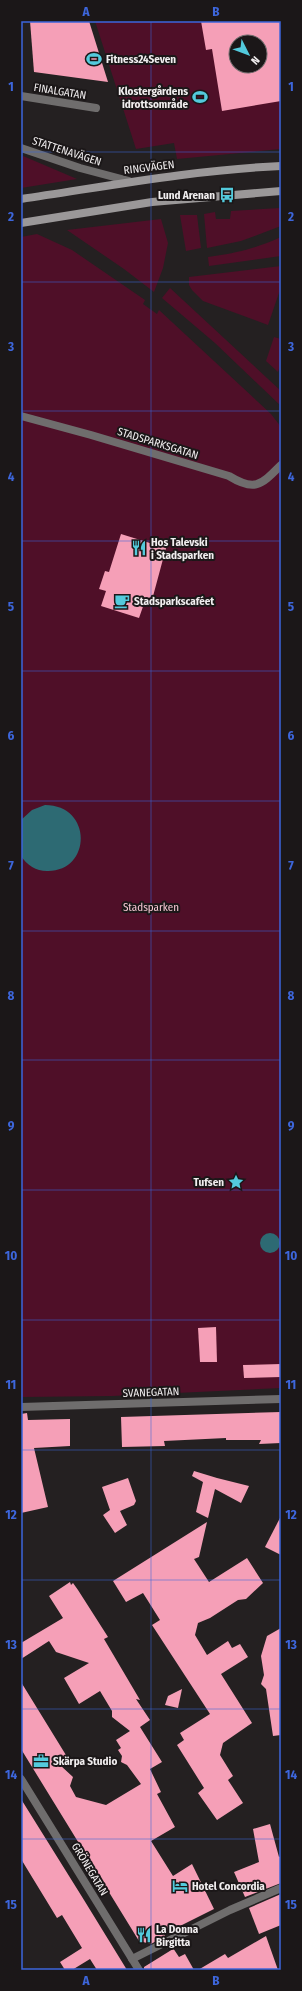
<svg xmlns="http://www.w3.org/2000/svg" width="302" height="1991" viewBox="0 0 302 1991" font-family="'Fira Sans Condensed',sans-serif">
	<rect width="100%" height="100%" fill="#242021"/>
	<g fill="#4f0f28" fill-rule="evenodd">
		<path d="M 95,21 L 281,21 L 281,149 L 177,159 L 174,143 L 136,149 ZM 236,42 L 260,42 L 260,66 L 236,66 Z"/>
		<path d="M 23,156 L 77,179 L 21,188 L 21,162 Z"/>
		<path d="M 281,208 L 281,226 L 241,241 L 207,248 L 204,214 L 215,212 L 216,219 L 230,219 L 231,211 Z"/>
		<path d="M 180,215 L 197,215 L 201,248 L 186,251 Z"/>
		<path d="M 161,219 L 168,243 L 163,268 L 154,292 L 124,269 L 67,230 Z"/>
		<path d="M 37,234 L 72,250 L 145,300 L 143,304 L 157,314 L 159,310 L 271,414 L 281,427 L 281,1388 L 112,1396 L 21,1397 L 21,237 Z"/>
		<path d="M 281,237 L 281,256 L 209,266 L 208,257 C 237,253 254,249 281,237 Z"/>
		<path d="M 281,266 L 281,287 L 268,325 L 203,301 L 192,290 L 189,285 L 189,277 Z"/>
		<path d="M 170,288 L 281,391 L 281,406 L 215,343 L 162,298 Z"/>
		<path d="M 274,337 L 281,339 L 281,363 L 278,372 L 266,361 Z"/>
	</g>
	<g fill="#2d6a73">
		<path d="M 45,805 C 93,805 92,872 47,871 C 36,871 27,865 21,856 L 21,820 L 32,810 Z"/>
		<circle cx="270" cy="1243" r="10"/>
	</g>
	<g fill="#f59fb7" fill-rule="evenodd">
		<path d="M 30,21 L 89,21 L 108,82 L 34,72 Z"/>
		<path d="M 201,21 L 281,21 L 281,101 L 222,111 L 212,49 L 206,50 ZM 236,42 L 260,42 L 260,66 L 236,66 Z"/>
		<path d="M 121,534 L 166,548 L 152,600 L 146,598 L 139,618 L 101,606 L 106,591 L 99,589 L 105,571 L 109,572 Z"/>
		<path d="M 216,1327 L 217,1362 L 200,1362 L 198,1328 Z"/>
		<path d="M 281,1364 L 281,1377 L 244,1378 L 243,1365 Z"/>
		<path d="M 281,1412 L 281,1443 L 259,1444 L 261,1440 L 226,1440 L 226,1438 L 164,1441 L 165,1446 L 122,1447 L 121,1417 Z"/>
		<path d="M 27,1413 L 28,1420 L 70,1419 L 70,1446 L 34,1448 L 48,1507 L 21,1513 L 21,1414 Z"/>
		<path d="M 194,1471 L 217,1478 L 249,1486 L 241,1503 L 215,1489 L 208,1518 L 196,1512 L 203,1482 L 192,1476 Z"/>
		<path d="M 128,1478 L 136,1501 L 134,1505 L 120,1511 L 127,1525 L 115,1533 L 103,1515 L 110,1510 L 102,1487 Z"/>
		<path d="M 281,1516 L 281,1555 L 265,1547 Z"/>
		<path d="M 207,1522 L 199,1557 L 194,1559 L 209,1582 L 247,1558 L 263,1583 L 246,1599 L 238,1600 L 210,1618 L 198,1623 L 195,1635 L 207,1655 L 228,1641 L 232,1648 L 240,1644 L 248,1657 L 221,1674 L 252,1723 L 223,1743 L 220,1755 L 233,1776 L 228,1780 L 243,1803 L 217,1820 L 198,1793 L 204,1788 L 177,1745 L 184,1740 L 180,1733 L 210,1714 L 152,1625 L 160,1620 L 143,1593 L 126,1602 L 113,1581 Z"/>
		<path d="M 70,1582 L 71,1585 L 73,1583 L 78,1590 L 108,1637 L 104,1639 L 140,1700 L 136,1699 L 150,1720 L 140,1727 L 162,1762 L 150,1769 L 161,1792 L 157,1794 L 175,1827 L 151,1841 L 173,1876 L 192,1864 L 214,1909 L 164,1934 L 165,1936 L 151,1944 L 139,1941 L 21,1749 L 21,1682 L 69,1760 L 60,1765 L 73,1777 L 70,1786 L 76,1797 L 106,1805 L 141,1784 L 127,1765 L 121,1762 L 122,1756 L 118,1750 L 121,1748 L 116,1740 L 130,1731 L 112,1717 L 112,1711 L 100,1691 L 79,1704 L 64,1678 L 89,1663 L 56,1652 L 49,1641 L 21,1659 L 21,1643 L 63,1618 L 49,1596 Z"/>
		<path d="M 281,1628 L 281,1735 L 273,1736 L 266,1689 L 261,1684 L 264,1675 L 261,1656 L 267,1636 Z"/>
		<path d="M 182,1689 L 178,1708 L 165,1705 L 168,1696 Z"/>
		<path d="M 21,1799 L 84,1900 L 127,1970 L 97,1970 L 90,1959 L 72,1970 L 65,1970 L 60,1962 L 82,1948 L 62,1915 L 57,1918 L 21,1859 Z"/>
		<path d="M 270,1824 L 279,1857 L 281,1856 L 281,1883 L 245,1897 L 234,1872 L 259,1862 L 253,1829 Z"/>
		<path d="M 281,1894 L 281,1925 L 259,1934 L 249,1908 Z"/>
		<path d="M 266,1936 L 278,1970 L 198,1970 L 225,1954 L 228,1958 Z"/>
		<path d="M 171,1945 L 179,1957 L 185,1954 L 194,1970 L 144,1970 L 144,1967 L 173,1949 L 167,1948 Z"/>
	</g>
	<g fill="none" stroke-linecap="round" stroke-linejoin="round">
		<g stroke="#6f6d6d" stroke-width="8">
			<path d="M 21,96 L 96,108"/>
			<path d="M 21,416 L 91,435 L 229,476 C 255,492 261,485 281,465"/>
			<path d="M 21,1779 L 139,1970"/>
			<path d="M 132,1959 L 230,1910 L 281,1888"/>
		</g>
		<g stroke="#6f6d6d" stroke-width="8">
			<path d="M 21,148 L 80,168 L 129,181"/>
			<path d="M 21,1407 L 281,1399"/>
		</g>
		<g stroke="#9b9899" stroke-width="8">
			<path d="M 21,199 C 109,186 192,170 281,166"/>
			<path d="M 21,223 L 152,202 L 281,191"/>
		</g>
	</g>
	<path fill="none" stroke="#3d66db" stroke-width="1" stroke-opacity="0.55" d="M 151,21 L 151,1970M 21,152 L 281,152M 21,282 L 281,282M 21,411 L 281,411M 21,541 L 281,541M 21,671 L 281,671M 21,801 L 281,801M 21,931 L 281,931M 21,1060 L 281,1060M 21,1190 L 281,1190M 21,1320 L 281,1320M 21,1450 L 281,1450M 21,1580 L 281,1580M 21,1709 L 281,1709M 21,1839 L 281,1839"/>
	<defs>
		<g id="stadium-bare" transform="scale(1.2)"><path d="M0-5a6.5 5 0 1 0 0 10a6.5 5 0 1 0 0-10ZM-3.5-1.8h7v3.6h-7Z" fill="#53cadc" stroke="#1b1718" stroke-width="2.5" paint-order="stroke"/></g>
		<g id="bus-bare" transform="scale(1.2)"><path d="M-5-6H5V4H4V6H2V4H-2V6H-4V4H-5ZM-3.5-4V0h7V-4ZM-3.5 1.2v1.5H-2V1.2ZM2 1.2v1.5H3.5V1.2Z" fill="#53cadc" stroke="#1b1718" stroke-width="2.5" paint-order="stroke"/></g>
		<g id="restaurant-bare" transform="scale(1.2)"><path d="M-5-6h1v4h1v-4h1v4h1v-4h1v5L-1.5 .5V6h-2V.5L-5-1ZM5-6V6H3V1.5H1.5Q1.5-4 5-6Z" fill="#53cadc" stroke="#1b1718" stroke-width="2.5" paint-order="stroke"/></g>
		<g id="cafe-bare" transform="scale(1.2)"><path d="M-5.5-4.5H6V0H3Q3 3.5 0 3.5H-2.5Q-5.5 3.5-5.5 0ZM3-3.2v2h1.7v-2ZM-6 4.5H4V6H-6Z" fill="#53cadc" stroke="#1b1718" stroke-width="2.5" paint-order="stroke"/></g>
		<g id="sight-bare" transform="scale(1.2)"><path d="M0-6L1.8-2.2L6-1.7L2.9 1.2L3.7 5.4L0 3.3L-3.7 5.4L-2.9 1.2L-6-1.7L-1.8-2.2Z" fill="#53cadc" stroke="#1b1718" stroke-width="2.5" paint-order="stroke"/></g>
		<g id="office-bare" transform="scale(1.2)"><path d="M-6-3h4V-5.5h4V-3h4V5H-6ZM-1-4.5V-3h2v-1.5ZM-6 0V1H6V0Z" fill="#53cadc" stroke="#1b1718" stroke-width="2.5" paint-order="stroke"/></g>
		<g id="hotel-bare" transform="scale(1.2)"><path d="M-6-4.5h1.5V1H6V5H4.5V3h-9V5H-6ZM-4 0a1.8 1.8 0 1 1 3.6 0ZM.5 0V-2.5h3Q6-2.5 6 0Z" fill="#53cadc" stroke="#1b1718" stroke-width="2.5" paint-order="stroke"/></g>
	</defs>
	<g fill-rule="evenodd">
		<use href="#stadium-bare" x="94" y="59"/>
		<use href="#stadium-bare" x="200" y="97"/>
		<use href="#bus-bare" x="227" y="195"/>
		<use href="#restaurant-bare" x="139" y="548"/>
		<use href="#cafe-bare" x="122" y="601"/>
		<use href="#sight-bare" x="236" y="1182"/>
		<use href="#office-bare" x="41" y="1761"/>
		<use href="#hotel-bare" x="180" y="1886"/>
		<use href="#restaurant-bare" x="144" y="1935"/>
	</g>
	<g text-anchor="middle" stroke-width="4" stroke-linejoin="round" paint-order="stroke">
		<g font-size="11" font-weight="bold" fill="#f1eeef" stroke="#1b1718" text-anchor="start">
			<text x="106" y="63">Fitness24Seven</text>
			<text x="188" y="95" text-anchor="end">Klostergårdens<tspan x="188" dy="13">idrottsområde</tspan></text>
			<text x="215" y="199" text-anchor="end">Lund Arenan</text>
			<text x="151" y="546">Hos Talevski<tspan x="151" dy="13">i Stadsparken</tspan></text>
			<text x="134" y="605">Stadsparkscaféet</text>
			<text x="224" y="1186" text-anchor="end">Tufsen</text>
			<text x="53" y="1765">Skärpa Studio</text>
			<text x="192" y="1890">Hotel Concordia</text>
			<text x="156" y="1933">La Donna<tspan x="156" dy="13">Birgitta</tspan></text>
		</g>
		<g font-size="11" fill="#f1eeef" stroke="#1b1718">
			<text transform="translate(60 91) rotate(9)" y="4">FINALGATAN</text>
			<text transform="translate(67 151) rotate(18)" y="4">STATTENAVÄGEN</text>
			<text transform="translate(149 167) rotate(-7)" y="4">RINGVÄGEN</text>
			<text transform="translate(158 443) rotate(17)" y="4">STADSPARKSGATAN</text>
			<text transform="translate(151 1392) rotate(-2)" y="4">SVANEGATAN</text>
			<text transform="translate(90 1869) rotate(59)" y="4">GRÖNEGATAN</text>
		</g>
		<g font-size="11" fill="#f7c8d4" stroke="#1b1718">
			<text x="151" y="911">Stadsparken</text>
		</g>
	</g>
	<rect width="302" height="1991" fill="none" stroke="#1b1718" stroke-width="44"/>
	<g transform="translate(248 54) rotate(132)"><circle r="19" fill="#1b1718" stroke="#716d6e"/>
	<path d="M0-3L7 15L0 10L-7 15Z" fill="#53cadc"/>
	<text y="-6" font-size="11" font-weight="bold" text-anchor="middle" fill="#f1eeef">N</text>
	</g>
	<rect x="22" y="22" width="258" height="1947" fill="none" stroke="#3d66db" stroke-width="1.5"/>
	<g font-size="13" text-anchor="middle" font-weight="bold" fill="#3d66db">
		<text x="86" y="16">A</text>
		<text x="216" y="16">B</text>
		<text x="11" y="91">1</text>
		<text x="291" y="91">1</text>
		<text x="11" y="221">2</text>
		<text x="291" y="221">2</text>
		<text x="11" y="351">3</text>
		<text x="291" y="351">3</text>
		<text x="11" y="481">4</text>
		<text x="291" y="481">4</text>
		<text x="11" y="611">5</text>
		<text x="291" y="611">5</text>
		<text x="11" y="740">6</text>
		<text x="291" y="740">6</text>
		<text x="11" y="870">7</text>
		<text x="291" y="870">7</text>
		<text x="11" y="1000">8</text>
		<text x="291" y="1000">8</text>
		<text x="11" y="1130">9</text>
		<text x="291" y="1130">9</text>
		<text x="11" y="1260">10</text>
		<text x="291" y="1260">10</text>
		<text x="11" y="1389">11</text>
		<text x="291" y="1389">11</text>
		<text x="11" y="1519">12</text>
		<text x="291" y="1519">12</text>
		<text x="11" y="1649">13</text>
		<text x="291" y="1649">13</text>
		<text x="11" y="1779">14</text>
		<text x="291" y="1779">14</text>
		<text x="11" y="1909">15</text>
		<text x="291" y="1909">15</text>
		<text x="86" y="1985">A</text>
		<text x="216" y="1985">B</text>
	</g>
</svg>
